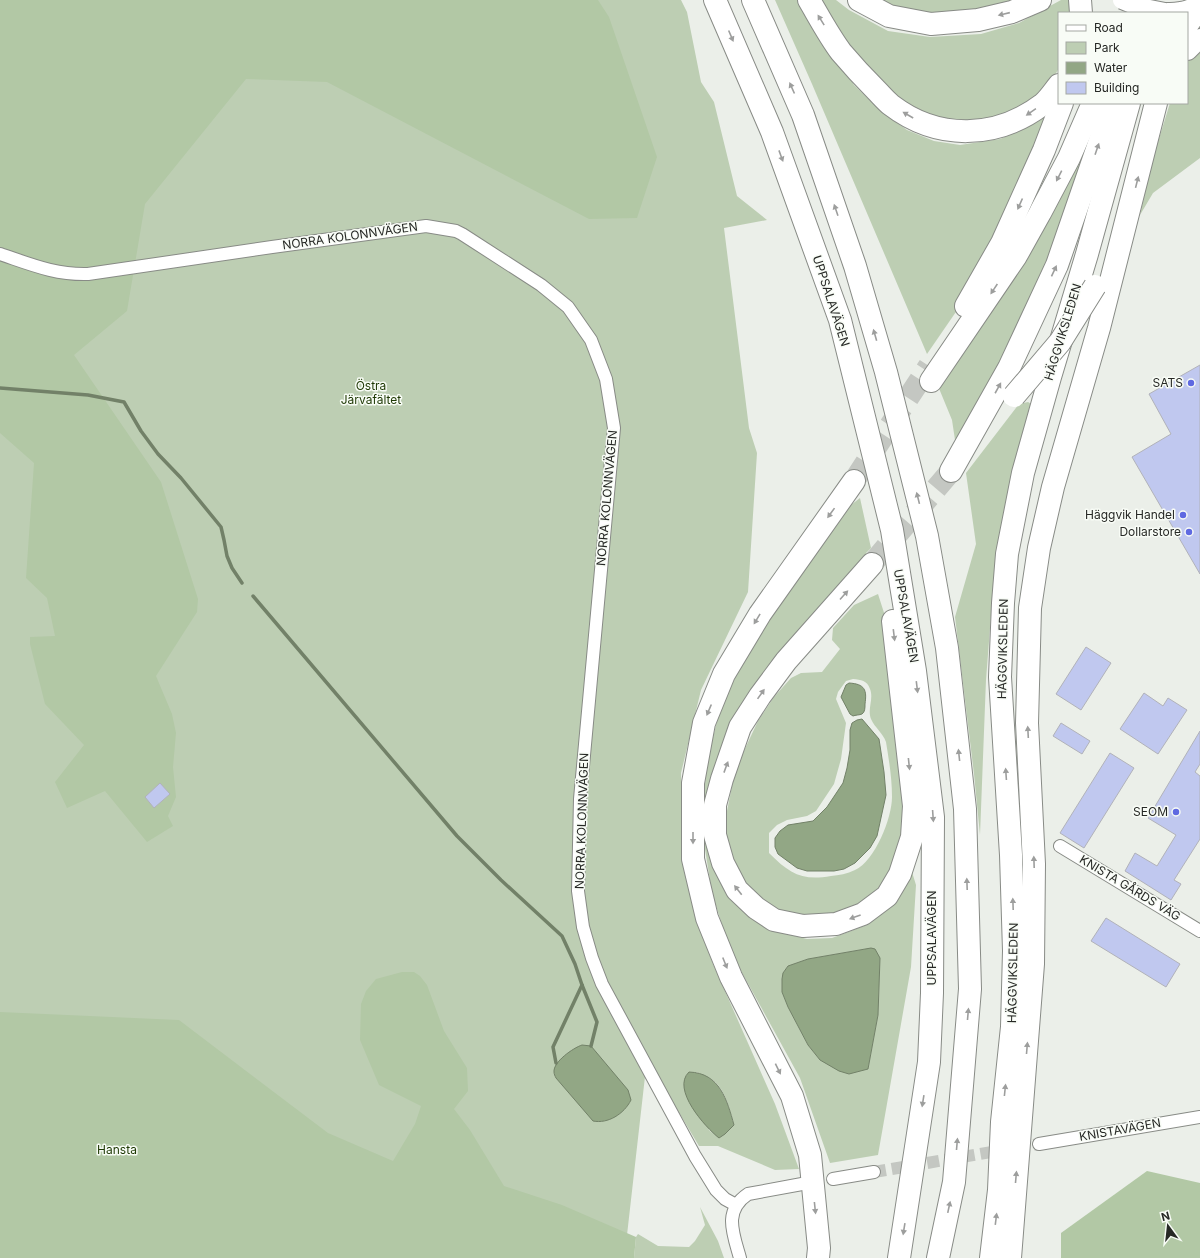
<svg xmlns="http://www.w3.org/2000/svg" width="1200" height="1258" viewBox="0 0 1200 1258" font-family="Inter,sans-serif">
	<rect width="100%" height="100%" fill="#ebefe9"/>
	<g fill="#bdceb3" fill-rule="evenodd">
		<path d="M 0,0 L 681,0 L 687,12 L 701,82 L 714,102 L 737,196 L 767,220 L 724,228 L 749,428 L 757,453 L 748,592 L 701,690 L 681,773 L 681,824 L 684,871 L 696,918 L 713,964 L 775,1104 L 799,1169 L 775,1170 L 718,1146 L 699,1146 L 647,1059 L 627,1235 L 0,1258 ZM 696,1072 C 702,1075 709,1077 714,1081 C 726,1091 730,1111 734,1125 L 719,1138 L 710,1131 L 690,1103 Z"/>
		<path d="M 775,0 L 807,0 L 854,85 L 881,111 L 907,130 L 934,141 L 960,145 L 1000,139 L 1024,129 L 1055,108 L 960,306 L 927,354 L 812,84 Z"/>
		<path d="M 818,0 L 836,0 L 849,10 L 888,31 L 930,37 L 981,34 L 1019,23 L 1061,0 L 1072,0 L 1073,13 L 1059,13 L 1059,68 L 1055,75 L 1034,98 L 1019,108 L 996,119 L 970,123 L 949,120 L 924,112 L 905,104 L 857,60 Z"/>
		<path d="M 873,0 L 1023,0 L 944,16 L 910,12 Z"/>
		<path d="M 1200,50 L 1200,158 L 1153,193 L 1140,215 L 1153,158 L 1170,103 L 1187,103 L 1187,59 Z"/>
		<path d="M 1096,120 L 1102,121 L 1019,336 L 955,440 L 952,420 L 938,386 Z"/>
		<path d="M 1028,402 L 1033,405 L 993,589 L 986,680 L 980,835 L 974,774 L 955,617 L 976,544 L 966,473 L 1019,404 Z"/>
		<path d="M 860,498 L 871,548 L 866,553 L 867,555 L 762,680 L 709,827 L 772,930 L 807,939 L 832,938 L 851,931 L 869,924 L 894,901 L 912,872 L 916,885 L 911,967 L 878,1155 L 830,1163 L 800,1078 L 740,969 L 724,931 L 712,893 L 705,849 L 704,823 L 705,784 L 707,762 L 718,717 L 736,675 L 769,618 L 851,505 ZM 865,949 L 880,958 L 878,1015 L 868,1069 L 820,1060 L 808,1045 L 788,1007 L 782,992 L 783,973 L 788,966 L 808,959 Z"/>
		<path d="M 878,594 L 886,619 L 906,811 L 901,848 L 888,879 L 874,896 L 826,920 L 772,910 L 741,881 L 726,845 L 726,816 L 733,781 L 742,755 L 758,721 L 774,697 L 791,678 L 801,673 L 822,672 L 840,649 L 832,640 L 833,628 L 854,605 ZM 853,679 C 861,680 867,680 870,689 C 874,699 867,709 871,719 C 875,728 883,733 886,742 C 889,760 892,779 892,797 C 892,818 875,861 855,870 C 847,874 839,875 831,876 C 802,881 790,874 769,853 L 769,833 L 777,825 L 787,820 L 807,816 L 816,811 L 834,784 L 841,759 L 846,723 L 836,699 L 838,692 L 846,681 Z"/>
		<path d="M 700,1207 L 718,1241 L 724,1258 L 634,1258 L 636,1237 L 638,1234 L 658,1246 L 689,1247 L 695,1241 L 705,1225 Z"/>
	</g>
	<g fill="#b2c8a5">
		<path d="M 0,0 L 598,0 L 609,17 L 657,157 L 637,218 L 589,219 L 327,82 L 246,79 L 145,204 L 127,311 L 74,355 L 161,482 L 198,599 L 197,612 L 156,676 L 172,714 L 176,733 L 173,767 L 176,797 L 168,816 L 173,826 L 147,842 L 105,791 L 67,808 L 55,782 L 84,745 L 45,704 L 30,644 L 30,637 L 55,636 L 47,598 L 26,578 L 34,463 L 0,433 Z"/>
		<path d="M 402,972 L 414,972 L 420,976 L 427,985 L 444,1031 L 467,1068 L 468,1091 L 454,1109 L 470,1130 L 504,1186 L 562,1205 L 636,1237 L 634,1258 L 0,1258 L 0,1012 L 179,1020 L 328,1133 L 393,1161 L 415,1124 L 421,1106 L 379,1085 L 360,1040 L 361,1004 L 366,991 L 376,979 Z"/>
		<path d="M 1147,1171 L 1200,1183 L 1200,1258 L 1061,1258 L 1061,1233 Z"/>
	</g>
	<g fill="#92a785" stroke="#728168">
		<path d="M 849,683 C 865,684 867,690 865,704 C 865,708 865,712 862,714 C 860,715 855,715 853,716 L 850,714 L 841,697 L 846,685 Z"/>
		<path d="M 862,719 L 879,739 L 884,772 L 886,795 L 877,836 L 870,848 L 855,863 L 844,869 L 834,871 L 807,871 L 797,868 L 778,854 L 775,847 L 775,838 L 780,831 L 788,825 L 813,821 L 827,807 L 843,783 L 847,768 L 850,750 L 850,730 L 852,723 L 857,720 Z"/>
		<path d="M 871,948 L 875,949 L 880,958 L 878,1015 L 868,1069 L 849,1074 L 839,1071 L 820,1060 L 808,1045 L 788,1007 L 782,992 L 782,979 L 783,973 L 788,966 L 808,959 Z"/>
		<path d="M 582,1045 L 591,1046 L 628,1090 L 631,1100 C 624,1114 608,1124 593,1121 L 556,1078 C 555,1076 554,1074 554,1072 C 553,1062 573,1048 582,1045 Z"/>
		<path d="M 689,1072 C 720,1073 727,1100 734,1125 L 725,1134 L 719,1138 C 705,1127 671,1089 689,1072 Z"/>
	</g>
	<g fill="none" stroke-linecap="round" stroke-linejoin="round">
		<g stroke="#728168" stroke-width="3.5">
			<path d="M 0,388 L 88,395 L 124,402 L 141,431 L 158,454 L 181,478 L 221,527 L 224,540 L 227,556 L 232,568 L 242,583"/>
			<path d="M 253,596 L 457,836 L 501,880 L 562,936 L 575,964 L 582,985 L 597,1022 L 591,1046"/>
			<path d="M 556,1063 L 553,1047 L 582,985"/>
		</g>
	</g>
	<g fill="#c0c8ef" stroke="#b1b2b9">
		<path d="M 1200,365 L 1200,574 L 1132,457 L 1171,434 L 1149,394 Z"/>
		<path d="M 1086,647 L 1111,663 L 1081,710 L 1056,694 Z"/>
		<path d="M 1144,693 L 1163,706 L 1168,698 L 1187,710 L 1158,754 L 1120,729 Z"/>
		<path d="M 1061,723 L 1090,741 L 1082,754 L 1053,736 Z"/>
		<path d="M 1200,731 L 1200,764 L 1195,772 L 1200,776 L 1200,839 L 1174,880 L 1181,884 L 1171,900 L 1125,871 L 1135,853 L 1157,866 L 1176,835 L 1148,818 Z"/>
		<path d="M 1110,753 L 1134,768 L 1084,848 L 1060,833 Z"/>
		<path d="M 160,783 L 170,794 L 154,808 L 145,797 Z"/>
		<path d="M 1106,918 L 1180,964 L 1166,987 L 1091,941 Z"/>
	</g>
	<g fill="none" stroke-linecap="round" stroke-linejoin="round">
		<path stroke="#c4c7c2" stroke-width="12" stroke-dasharray="12 6" stroke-linecap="butt" d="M 874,1172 L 1039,1144"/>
		<g stroke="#c4c7c2" stroke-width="22" stroke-dasharray="22 11" stroke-linecap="butt">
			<path d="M 854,481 L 929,366"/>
			<path d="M 872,564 L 951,471"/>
		</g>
		<g stroke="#888b86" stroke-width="14">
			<g id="street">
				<path d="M 0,254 C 30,264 55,275 88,274 L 272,247 L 426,226 L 456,231 L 462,234 L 541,285 L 568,307 L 591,340 L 606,379 L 614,428 L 580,799 L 578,891 L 583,927 L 592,958 L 602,984 L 695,1156 L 716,1190 L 725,1199 L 736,1205"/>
				<path d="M 1060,846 L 1200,931"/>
				<path d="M 1039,1144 L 1200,1117"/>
				<path d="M 833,1179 L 874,1172"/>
				<path d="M 740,1258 C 733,1233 723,1211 748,1194 L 802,1184"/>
			</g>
		</g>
		<g stroke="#888b86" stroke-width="20">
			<path id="secondary" d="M 1165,12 C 1178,12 1189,11 1200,3"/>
		</g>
		<g stroke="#888b86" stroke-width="24">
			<g id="highway">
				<path d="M 715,0 L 772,132 L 840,320 L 892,530 L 915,671 L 933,817 L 932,993 L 929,1062 L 899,1258"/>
				<path d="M 753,0 L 803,115 L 855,266 L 886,372 L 927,536 L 947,648 L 965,809 L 970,989 L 954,1182 L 938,1258"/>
				<path d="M 809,0 C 819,17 829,36 841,52 C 852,65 864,78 876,90 C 881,95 886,101 891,105 C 938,141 997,139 1043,104 C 1049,99 1054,91 1059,85"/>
				<path d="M 859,0 L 889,16 L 931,24 L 978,20 L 1012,12 L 1040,0"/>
				<path d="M 1080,0 L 1081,13"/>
				<path d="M 1187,25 L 1200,7"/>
				<path d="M 1187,49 L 1194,42 L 1200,40"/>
				<path d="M 966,306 L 1002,243 L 1044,150 L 1062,103"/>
				<path d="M 931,381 L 1016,256 L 1040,213 L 1069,158 L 1093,103"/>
				<path d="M 951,471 L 1009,368 L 1057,265 L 1113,103"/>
				<path d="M 872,564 L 786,661 L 760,696 L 740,727 L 722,779 L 715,805 L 715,835 L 723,863 L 737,890 L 756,908 L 774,920 L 803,926 L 836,924 L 863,914 L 887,896 L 900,874 L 912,837 L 914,806 L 893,621"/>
				<path d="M 818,1258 L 819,1248 L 810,1155 L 792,1096 L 731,977 L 707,918 L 693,859 L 693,783 L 704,723 L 724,674 L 760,614 L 854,481"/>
				<path d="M 991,1258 L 999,1190 L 1002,1122 L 1012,1027 L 1014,951 L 1011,855 L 1000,677 L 1003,603 L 1007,554 L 1023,473 L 1050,377 L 1087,254 L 1129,103"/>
				<path d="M 1010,1258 L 1033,964 L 1034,864 L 1027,723 L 1030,608 L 1039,548 L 1053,487 L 1099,328 L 1156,103"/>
			</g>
		</g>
		<use href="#street" stroke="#fff" stroke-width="12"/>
		<use href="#secondary" stroke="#fff" stroke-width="18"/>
		<use href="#highway" stroke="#fff" stroke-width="22"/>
		<g stroke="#888b86" stroke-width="20" stroke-linecap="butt">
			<path id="secondary-bridge" d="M 1122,0 L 1139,7 L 1165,12"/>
		</g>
		<g stroke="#888b86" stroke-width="24" stroke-linecap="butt">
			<path id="highway-bridge" d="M 1014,396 L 1060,342 L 1095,286"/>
		</g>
		<use href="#secondary-bridge" stroke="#fff" stroke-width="18"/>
		<use href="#highway-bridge" stroke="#fff" stroke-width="22"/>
	</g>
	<defs><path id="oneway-solid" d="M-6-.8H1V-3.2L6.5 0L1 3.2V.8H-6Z"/></defs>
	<g fill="#9d9e9d">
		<use href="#oneway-solid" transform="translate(1004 14) rotate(167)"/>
		<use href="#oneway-solid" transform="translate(821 20) rotate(-122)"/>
		<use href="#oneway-solid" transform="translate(731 36) rotate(67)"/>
		<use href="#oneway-solid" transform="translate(792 88) rotate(-114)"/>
		<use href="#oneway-solid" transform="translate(1031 112) rotate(145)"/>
		<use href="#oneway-solid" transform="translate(908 115) rotate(-150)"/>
		<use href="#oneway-solid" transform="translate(1097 149) rotate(-71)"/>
		<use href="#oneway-solid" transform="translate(781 156) rotate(70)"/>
		<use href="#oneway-solid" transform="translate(1059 176) rotate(117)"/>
		<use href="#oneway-solid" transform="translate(1137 182) rotate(-76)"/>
		<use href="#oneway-solid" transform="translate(1020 204) rotate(114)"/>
		<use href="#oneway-solid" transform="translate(836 210) rotate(-109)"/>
		<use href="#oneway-solid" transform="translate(1054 271) rotate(-65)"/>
		<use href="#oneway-solid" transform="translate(994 289) rotate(124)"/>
		<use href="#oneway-solid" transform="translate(875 335) rotate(-106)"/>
		<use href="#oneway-solid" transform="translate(998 388) rotate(-61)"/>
		<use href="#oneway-solid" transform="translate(918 498) rotate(-104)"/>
		<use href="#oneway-solid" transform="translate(831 513) rotate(126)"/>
		<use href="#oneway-solid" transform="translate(844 595) rotate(-48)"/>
		<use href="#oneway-solid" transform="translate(757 619) rotate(121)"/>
		<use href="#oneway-solid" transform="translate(894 635) rotate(83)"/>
		<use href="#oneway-solid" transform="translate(917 687) rotate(83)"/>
		<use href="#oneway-solid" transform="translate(761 694) rotate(-55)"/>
		<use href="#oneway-solid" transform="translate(709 710) rotate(113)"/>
		<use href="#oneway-solid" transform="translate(1028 732) rotate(-93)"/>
		<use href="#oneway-solid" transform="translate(959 755) rotate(-96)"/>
		<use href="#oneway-solid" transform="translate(909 764) rotate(84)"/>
		<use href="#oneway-solid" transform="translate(726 767) rotate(-70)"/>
		<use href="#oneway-solid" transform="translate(1006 774) rotate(-94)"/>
		<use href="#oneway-solid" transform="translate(933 816) rotate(86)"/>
		<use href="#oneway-solid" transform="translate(693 838) rotate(90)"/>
		<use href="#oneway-solid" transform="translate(1034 862) rotate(-92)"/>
		<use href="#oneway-solid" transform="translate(967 884) rotate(-92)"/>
		<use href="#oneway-solid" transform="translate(738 890) rotate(-128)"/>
		<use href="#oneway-solid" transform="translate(1013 904) rotate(-92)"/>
		<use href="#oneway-solid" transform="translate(855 917) rotate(160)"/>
		<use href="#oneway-solid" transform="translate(725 963) rotate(68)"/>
		<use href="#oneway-solid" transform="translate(968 1014) rotate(-85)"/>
		<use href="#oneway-solid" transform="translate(1027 1048) rotate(-85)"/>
		<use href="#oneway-solid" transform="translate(778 1069) rotate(64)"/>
		<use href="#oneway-solid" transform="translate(1005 1090) rotate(-84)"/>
		<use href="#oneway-solid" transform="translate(923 1101) rotate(99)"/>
		<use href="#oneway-solid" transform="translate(957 1144) rotate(-85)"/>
		<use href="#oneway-solid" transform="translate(1016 1177) rotate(-85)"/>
		<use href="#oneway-solid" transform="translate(949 1207) rotate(-78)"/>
		<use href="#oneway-solid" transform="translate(815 1208) rotate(84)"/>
		<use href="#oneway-solid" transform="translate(996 1219) rotate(-83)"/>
		<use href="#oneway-solid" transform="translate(904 1229) rotate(99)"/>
	</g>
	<g fill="#5f69e1" stroke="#f8fcf6" stroke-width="1.5">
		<circle cx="1191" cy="383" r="4"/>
		<circle cx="1183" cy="515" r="4"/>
		<circle cx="1189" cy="532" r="4"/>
		<circle cx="1176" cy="812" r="4"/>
	</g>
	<g text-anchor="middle" stroke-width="3" stroke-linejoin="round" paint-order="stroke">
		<g font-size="12" fill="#262825" stroke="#f8fcf6">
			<text transform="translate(350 236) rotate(-8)" y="4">NORRA KOLONNVÄGEN</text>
			<text transform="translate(831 301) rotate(72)" y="4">UPPSALAVÄGEN</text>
			<text transform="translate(1063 332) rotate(-73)" y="4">HÄGGVIKSLEDEN</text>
			<text transform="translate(607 498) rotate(-85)" y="4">NORRA KOLONNVÄGEN</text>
			<text transform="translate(906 616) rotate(80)" y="4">UPPSALAVÄGEN</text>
			<text transform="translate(1003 649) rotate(-89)" y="4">HÄGGVIKSLEDEN</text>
			<text transform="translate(582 821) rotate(-88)" y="4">NORRA KOLONNVÄGEN</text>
			<text transform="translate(1130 888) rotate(31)" y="4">KNISTA GÅRDS VÄG</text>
			<text transform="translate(932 938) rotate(-90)" y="4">UPPSALAVÄGEN</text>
			<text transform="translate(1013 973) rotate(-89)" y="4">HÄGGVIKSLEDEN</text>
			<text transform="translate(1120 1130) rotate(-10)" y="4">KNISTAVÄGEN</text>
		</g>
		<g font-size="12" fill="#262825" stroke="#f8fcf6" text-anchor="end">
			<text x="1183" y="387">SATS</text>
			<text x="1175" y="519">Häggvik Handel</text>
			<text x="1181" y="536">Dollarstore</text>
			<text x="1168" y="816">SEOM</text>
		</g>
		<g font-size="12" fill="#1d3803" stroke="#f8fcf6">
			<text x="371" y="390">Östra<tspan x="371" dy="14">Järvafältet</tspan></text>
			<text x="117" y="1154">Hansta</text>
		</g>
	</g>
	<rect x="1058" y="12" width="130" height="92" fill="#f8fcf6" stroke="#a4a7a2"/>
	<rect x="1066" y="25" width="20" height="6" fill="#ffffff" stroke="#a4a7a2"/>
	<text x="1094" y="32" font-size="12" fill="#262825">Road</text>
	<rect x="1066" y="42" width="20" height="12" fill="#bdceb3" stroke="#a4a7a2"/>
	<text x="1094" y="52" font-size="12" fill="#262825">Park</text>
	<rect x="1066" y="62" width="20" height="12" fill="#92a785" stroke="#a4a7a2"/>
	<text x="1094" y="72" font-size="12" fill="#262825">Water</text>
	<rect x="1066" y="82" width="20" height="12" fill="#c0c8ef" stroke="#a4a7a2"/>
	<text x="1094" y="92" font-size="12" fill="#262825">Building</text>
	<g transform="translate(1168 1226) rotate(345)" stroke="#f8fcf6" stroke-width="3" paint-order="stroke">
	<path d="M0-3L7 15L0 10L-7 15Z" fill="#262825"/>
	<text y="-6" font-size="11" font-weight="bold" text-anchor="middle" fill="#262825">N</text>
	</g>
</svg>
